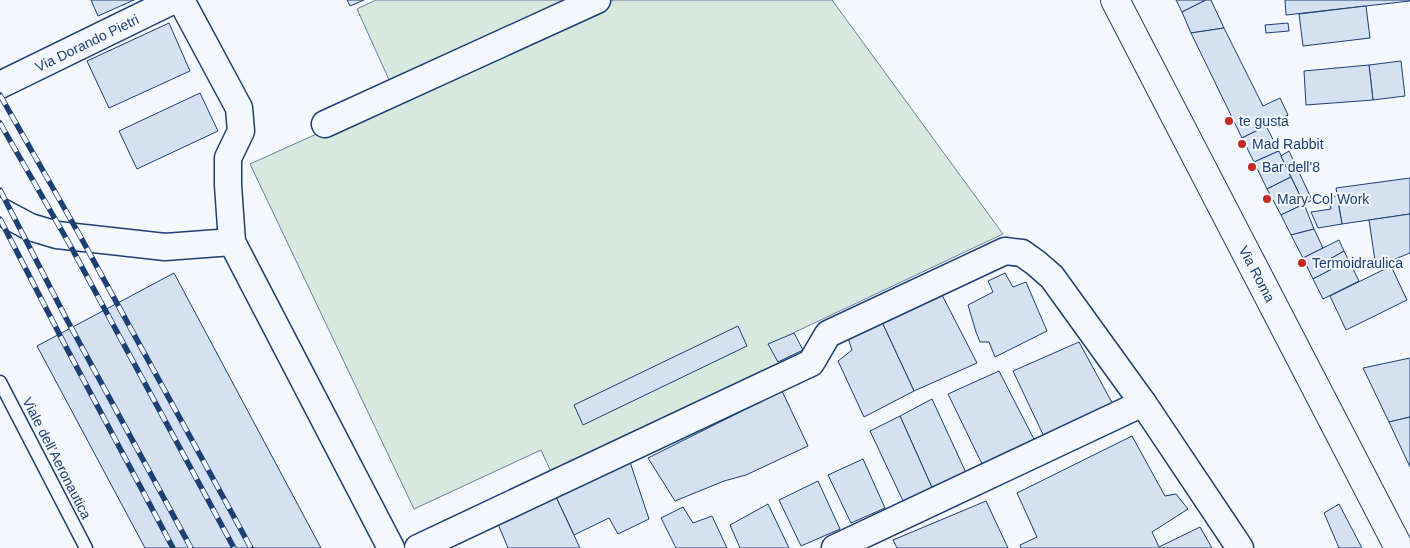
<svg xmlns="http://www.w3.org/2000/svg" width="1410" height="548" viewBox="0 0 1410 548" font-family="Arial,sans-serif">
	<rect width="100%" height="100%" fill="#f4f7fb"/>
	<g fill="#d7e8df" stroke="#687fa3">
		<path d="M 376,0 L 574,0 L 390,82 L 357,9 Z"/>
		<path d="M 614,0 L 832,0 L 1003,234 L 793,333 L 802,355 L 551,472 L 541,450 L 414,509 L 250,164 Z"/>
	</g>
	<g fill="#d5e0f0" stroke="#1d3f73">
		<path d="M 91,0 L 134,0 L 98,16 Z"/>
		<path d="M 347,0 L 364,0 L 350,6 Z"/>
		<path d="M 1176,0 L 1204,0 L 1204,1 L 1182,12 Z"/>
		<path d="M 1206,0 L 1211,0 L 1224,28 L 1191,33 L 1182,12 Z"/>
		<path d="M 1285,0 L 1410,0 L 1410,1 L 1286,15 Z"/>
		<path d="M 1366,6 L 1370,38 L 1303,46 L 1299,14 Z"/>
		<path d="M 169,23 L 190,71 L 109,108 L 87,61 Z"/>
		<path d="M 1288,23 L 1289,31 L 1266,33 L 1265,25 Z"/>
		<path d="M 1224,28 L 1263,106 L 1280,98 L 1288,115 L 1242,138 L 1191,33 Z"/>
		<path d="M 1401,61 L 1405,96 L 1373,100 L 1369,65 Z"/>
		<path d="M 1369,65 L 1373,100 L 1306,105 L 1304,71 Z"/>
		<path d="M 200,93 L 218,131 L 137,169 L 119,131 Z"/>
		<path d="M 1266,126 L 1279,151 L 1254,162 L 1242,138 Z"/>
		<path d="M 1279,151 L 1291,177 L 1267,189 L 1254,162 Z"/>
		<path d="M 1289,151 L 1312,200 L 1304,204 L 1281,156 Z"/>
		<path d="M 1291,177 L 1304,204 L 1281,215 L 1267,189 Z"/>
		<path d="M 1410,178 L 1410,214 L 1342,224 L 1336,188 Z"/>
		<path d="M 1337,196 L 1342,224 L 1318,228 L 1311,212 L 1331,209 L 1329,197 Z"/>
		<path d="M 1304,204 L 1314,229 L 1291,235 L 1281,215 Z"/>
		<path d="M 1410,214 L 1410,253 L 1376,267 L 1369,220 Z"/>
		<path d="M 1314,229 L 1323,248 L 1303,258 L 1291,235 Z"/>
		<path d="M 1339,240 L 1344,251 L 1330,259 L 1334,268 L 1313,279 L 1303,258 Z"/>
		<path d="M 1344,251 L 1359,281 L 1323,299 L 1313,279 L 1334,268 L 1330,259 Z"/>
		<path d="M 1391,266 L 1407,300 L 1346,330 L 1330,296 Z"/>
		<path d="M 174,273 L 321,548 L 145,548 L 37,346 Z"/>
		<path d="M 1005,273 L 1013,287 L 1026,282 L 1047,331 L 995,357 L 989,342 L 980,342 L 976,332 L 968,305 L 993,292 L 988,281 Z"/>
		<path d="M 941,293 L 977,363 L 914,391 L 881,320 Z"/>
		<path d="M 881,320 L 914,391 L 864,417 L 838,361 L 852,350 L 847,335 Z"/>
		<path d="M 738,326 L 747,346 L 583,425 L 574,405 Z"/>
		<path d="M 794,333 L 803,350 L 778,362 L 768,344 Z"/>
		<path d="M 1079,342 L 1115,408 L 1047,443 L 1013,371 Z"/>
		<path d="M 1410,358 L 1410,417 L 1389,422 L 1363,368 Z"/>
		<path d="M 999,371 L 1036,443 L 983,466 L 948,394 Z"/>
		<path d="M 782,391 L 808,446 L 746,475 L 724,481 L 675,501 L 648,458 Z"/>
		<path d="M 932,399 L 968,477 L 934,492 L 900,416 Z"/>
		<path d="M 900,416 L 934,492 L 904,503 L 870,431 Z"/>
		<path d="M 1410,417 L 1410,467 L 1389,422 Z"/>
		<path d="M 1132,436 L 1165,496 L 1176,494 L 1188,509 L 1152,532 L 1159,547 L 1200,527 L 1212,548 L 1021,548 L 1020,545 L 1037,537 L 1017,493 Z"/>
		<path d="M 863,459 L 885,508 L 851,523 L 828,475 Z"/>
		<path d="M 630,462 L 649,519 L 618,534 L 609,518 L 574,535 L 556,497 Z"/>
		<path d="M 818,481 L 840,529 L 801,546 L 779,500 Z"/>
		<path d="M 556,497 L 580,548 L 508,548 L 498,524 Z"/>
		<path d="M 986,501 L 1008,548 L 897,548 L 893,540 Z"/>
		<path d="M 768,504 L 789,548 L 740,548 L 730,525 Z"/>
		<path d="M 1339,504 L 1362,548 L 1339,548 L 1324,513 Z"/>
		<path d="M 683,507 L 693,523 L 712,516 L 727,548 L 676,548 L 661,518 Z"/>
	</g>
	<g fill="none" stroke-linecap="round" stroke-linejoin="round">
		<g stroke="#1d3f73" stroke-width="15">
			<path id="service" d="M 0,382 L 86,548"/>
		</g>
		<g stroke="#1d3f73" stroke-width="29">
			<g id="minor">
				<path d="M 181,0 L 239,108 L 241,131 L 228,158 L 228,185 L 232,242 L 391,548"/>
				<path d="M 0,85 L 174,0"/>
				<path d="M 325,124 L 597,0"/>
				<path d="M 0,211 L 30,227 L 57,235 L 165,247 L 232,242"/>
				<path d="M 418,548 L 811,363 L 828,334 L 1005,251 L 1022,253 L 1036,263 L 1052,277 L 1143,403 L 1240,548"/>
				<path d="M 835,548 L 1143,403"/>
			</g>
		</g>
		<g stroke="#1d3f73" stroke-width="30">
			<path id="primary" d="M 1115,0 L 1399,548"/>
		</g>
		<use href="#service" stroke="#f4f7fb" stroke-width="12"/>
		<use href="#minor" stroke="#f4f7fb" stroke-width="26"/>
		<use href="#primary" stroke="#f4f7fb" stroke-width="28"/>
		<g stroke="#1d3f73" stroke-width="5.5">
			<g id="rail">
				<path d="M 0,95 L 79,234 L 251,548"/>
				<path d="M 0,123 L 70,245 L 234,548"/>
				<path d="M 0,190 L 66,318 L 191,548"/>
				<path d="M 0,219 L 66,347 L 173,548"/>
			</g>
		</g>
		<use href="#rail" stroke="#f4f7fb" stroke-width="4" stroke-dasharray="11" stroke-linecap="butt"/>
	</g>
	<g fill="#c62828" stroke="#f4f7fb" stroke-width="2">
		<circle cx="1229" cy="121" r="5"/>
		<circle cx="1242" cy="144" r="5"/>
		<circle cx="1252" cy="167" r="5"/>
		<circle cx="1267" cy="199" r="5"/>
		<circle cx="1302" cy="263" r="5"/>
	</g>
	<g text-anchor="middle" stroke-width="4" stroke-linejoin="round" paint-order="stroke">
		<g font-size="14" fill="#1d3f73" stroke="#f4f7fb">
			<text transform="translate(87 43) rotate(-26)" y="5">Via Dorando Pietri</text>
			<text transform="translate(1257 274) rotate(62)" y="5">Via Roma</text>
			<text transform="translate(57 458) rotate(63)" y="5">Viale dell’Aeronautica</text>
		</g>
		<g font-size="14" fill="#1d3f73" stroke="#f4f7fb" text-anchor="start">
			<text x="1239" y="126">te gusta</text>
			<text x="1252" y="149">Mad Rabbit</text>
			<text x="1262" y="172">Bar dell'8</text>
			<text x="1277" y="204">Mary Col Work</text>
			<text x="1312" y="268">Termoidraulica</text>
		</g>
	</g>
</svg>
